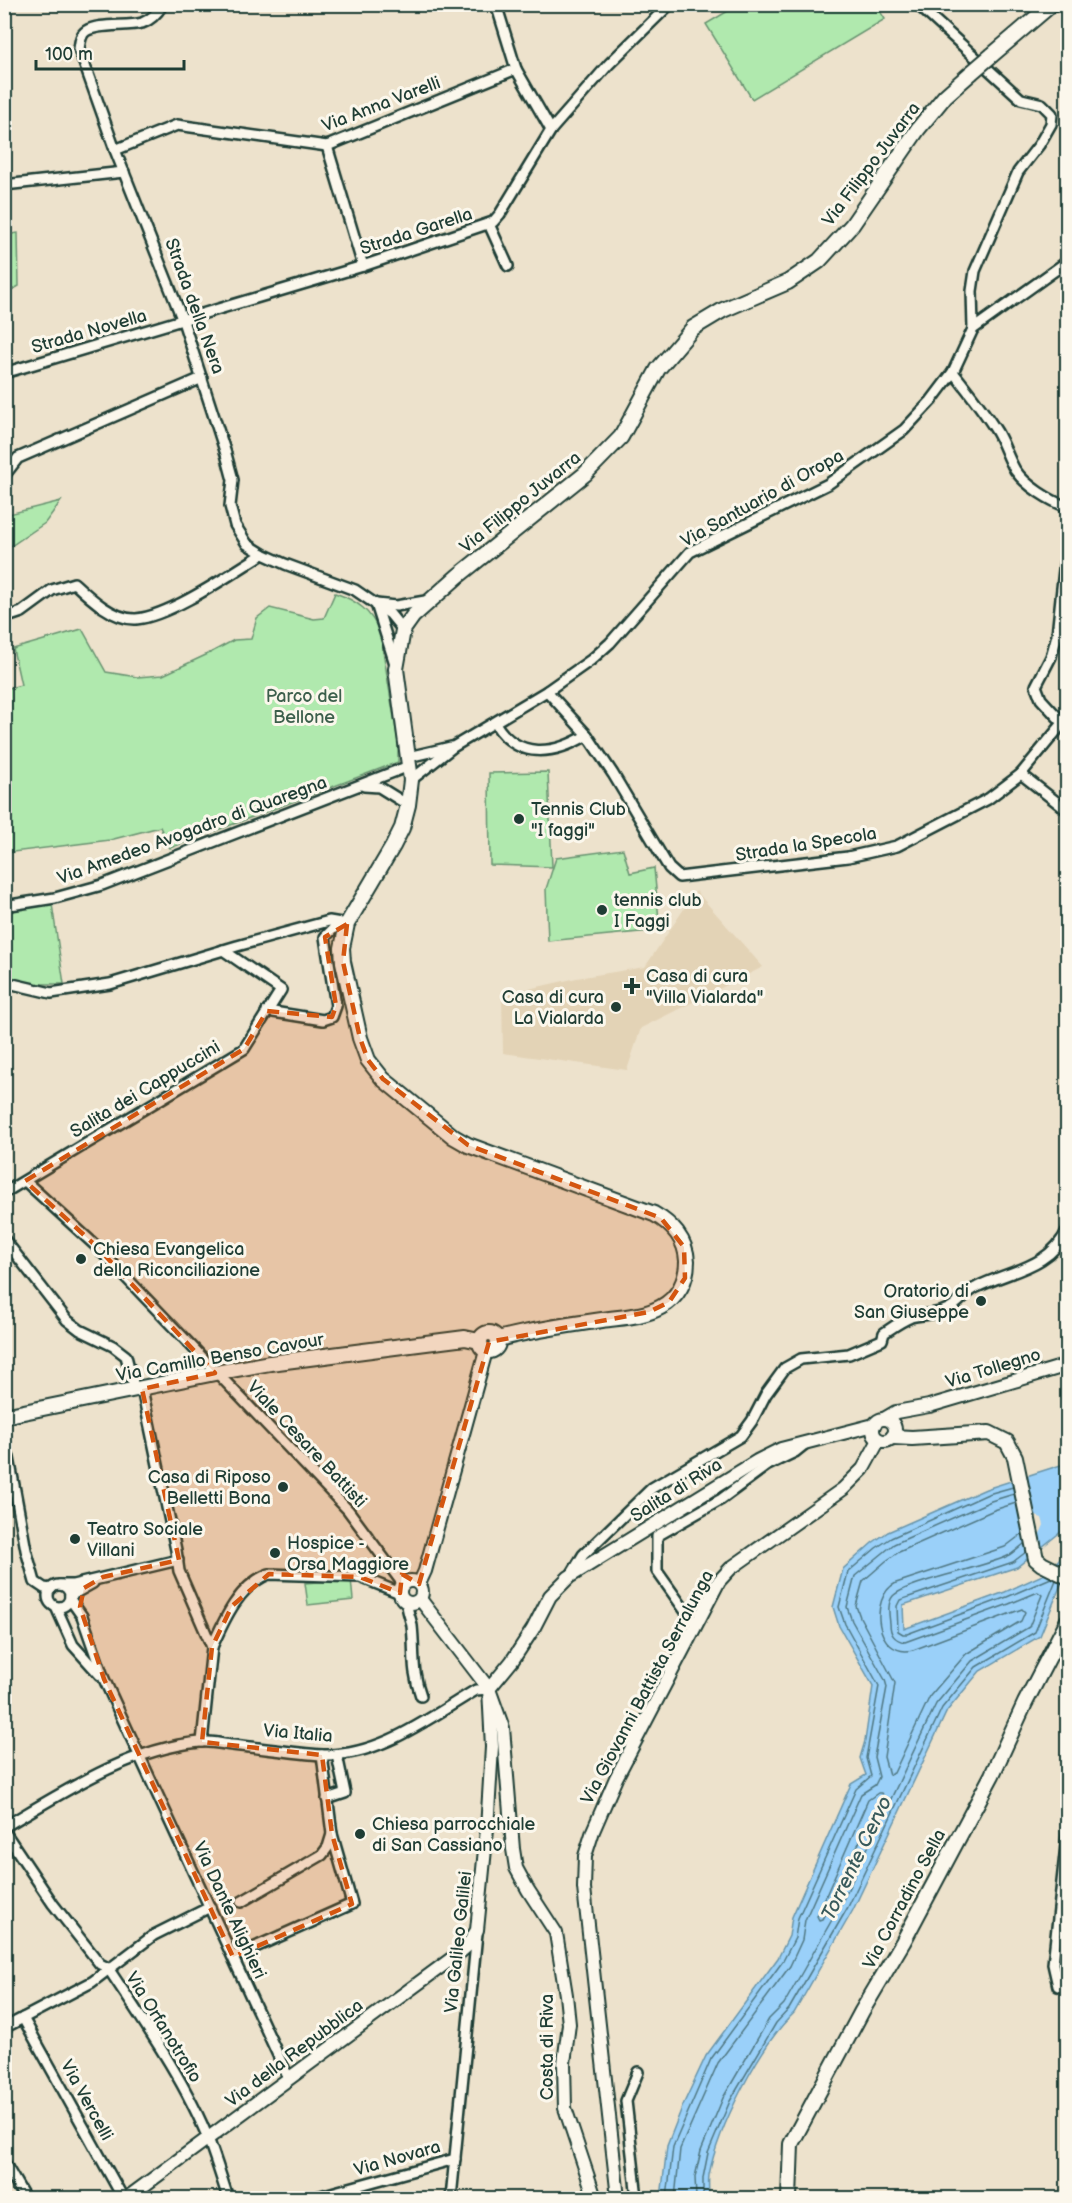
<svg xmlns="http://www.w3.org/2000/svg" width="1072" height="2203" viewBox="0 0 1072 2203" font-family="'Balsamiq Sans',sans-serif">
	<rect width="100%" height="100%" fill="#ede2cc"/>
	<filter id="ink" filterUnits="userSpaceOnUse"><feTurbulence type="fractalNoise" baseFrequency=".0167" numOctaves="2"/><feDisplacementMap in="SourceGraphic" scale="12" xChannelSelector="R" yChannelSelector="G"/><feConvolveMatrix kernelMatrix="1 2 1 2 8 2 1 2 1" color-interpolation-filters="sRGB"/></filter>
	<g filter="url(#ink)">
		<path fill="#e3d3b6" d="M 696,891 L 763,967 L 641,1028 L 627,1070 L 503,1053 L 502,995 L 577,978 L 645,967 Z"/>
		<g fill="#b0e9ae" stroke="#689371" stroke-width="1.5">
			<path d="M 738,5 L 876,5 L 885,19 L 752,99 L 706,24 Z"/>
			<path d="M 18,233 L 19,286 L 5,294 L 5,235 Z"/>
			<path d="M 61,501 L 45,523 L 5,550 L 5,515 Z"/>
			<path d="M 335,593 C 358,601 371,611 380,633 L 398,742 L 398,762 L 170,848 L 160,827 L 110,840 L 5,853 L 5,689 L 21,685 L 13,649 L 82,629 L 106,672 L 137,677 L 163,675 L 208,654 L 234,640 L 251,639 L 257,618 L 270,608 L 314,619 L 324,618 Z"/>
			<path d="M 548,772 L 552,867 L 490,865 L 489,773 Z"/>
			<path d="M 623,849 L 630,873 L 654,868 L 660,930 L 548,941 L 546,889 L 556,858 Z"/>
			<path d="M 52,904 L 64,984 L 26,984 L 5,974 L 4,911 Z"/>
			<path d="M 351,1579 L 353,1600 L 308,1605 L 305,1583 Z"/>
		</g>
		<path fill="#9ad0f9" stroke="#6995aa" stroke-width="1.5" d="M 1067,1463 L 1067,1527 L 1017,1567 L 903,1605 L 904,1629 L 1005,1592 L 1047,1573 L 1067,1550 L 1067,1576 L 1062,1582 L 1040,1636 L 980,1671 L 947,1711 L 853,1910 L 794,2013 C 759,2046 718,2128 709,2175 C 708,2183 709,2191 709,2198 L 661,2198 L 667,2146 L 683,2105 L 706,2056 L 778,1958 L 789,1936 L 792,1917 L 851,1784 L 866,1775 L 860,1758 L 865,1741 L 873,1686 L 839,1626 L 833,1607 L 843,1569 L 872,1543 L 888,1532 L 986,1489 Z"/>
		<path fill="#ede2cc" d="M 1024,1474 L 1033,1515 L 1042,1518 L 1044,1525 L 1039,1536 L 1041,1552 L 1029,1561 L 1012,1477 Z"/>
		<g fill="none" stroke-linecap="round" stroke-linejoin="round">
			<g stroke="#507883" stroke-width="1.5">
				<path d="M 1016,1503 L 994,1510 L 899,1552 L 886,1561 L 863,1581 L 856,1606 L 860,1617 L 895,1683 L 884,1757 L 889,1775 L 894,1773 L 930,1696 L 966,1654 L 1021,1621 L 1025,1612 L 1022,1609 L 913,1650 C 875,1659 868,1597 896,1583 L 1005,1547 L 1022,1534"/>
				<path d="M 1026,1552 L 1013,1562 L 900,1600 L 897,1606 L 898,1631 L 903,1634 L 907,1634 L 1007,1597 L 1051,1578"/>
				<path d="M 878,1793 L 881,1793 L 883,1796 C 875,1814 865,1830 857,1847 C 846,1871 836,1896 822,1919 L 819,1920 L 817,1916 L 868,1800 Z"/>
				<path d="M 667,2198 L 673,2147 L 711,2059 L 783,1961 L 795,1938 L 798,1918 L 856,1789 L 871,1776 L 866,1758 L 879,1686 L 845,1624 L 839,1607 L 848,1572 L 876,1548 L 891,1538 L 988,1494 L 1013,1487"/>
				<path d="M 675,2198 L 680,2149 L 718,2063 L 790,1966 L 802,1940 L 805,1920 L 861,1794 L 875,1785 L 879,1777 L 874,1757 L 887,1687 L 885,1680 L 852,1621 L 847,1607 L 855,1576 L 894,1544 L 991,1501 L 1014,1494"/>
				<path d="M 696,2198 L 695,2177 L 701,2151 L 723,2098 L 769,2019 L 784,2004 L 841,1904 L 936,1704 L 972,1661 L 1029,1627 L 1042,1595 L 1038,1592 L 1009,1604 L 905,1642 C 894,1640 890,1634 890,1623 C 889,1615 887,1603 893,1596 C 905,1582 987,1567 1010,1555 C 1015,1552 1020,1547 1024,1544"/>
				<path d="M 703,2198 L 703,2178 L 708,2153 L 730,2101 L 776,2023 L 789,2009 L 848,1907 L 942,1708 L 976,1667 L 1035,1632 L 1056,1580"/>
			</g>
			<g stroke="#1f3d34" stroke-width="14">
				<g id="minor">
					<path d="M 163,4 C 158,12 151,20 142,23 C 127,27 98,23 86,31 C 80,35 80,43 79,49 L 115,150 L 183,321 L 226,454 L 233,480 L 230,506 L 235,525 L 247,544 L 263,554 L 285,564 L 355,590 L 390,614 L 403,630"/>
					<path d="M 496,4 L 516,69 L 551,130"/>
					<path d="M 917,4 L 1021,99 L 1042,104 L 1052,114 L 1051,124 L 1039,145 L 1018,172 L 975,271 L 972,291 L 973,329"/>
					<path d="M 327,146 L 363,266"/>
					<path d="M 115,150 L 177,125 L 327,146 L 516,69"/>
					<path d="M 4,185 L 124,172"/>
					<path d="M 489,224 L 508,266"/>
					<path d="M 953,372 C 969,392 984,411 997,432 C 1004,444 1008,458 1015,470 C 1026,486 1050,501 1068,507"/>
					<path d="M 4,373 L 363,266 L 493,222 L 500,214 L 551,130 L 609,64 L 670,4"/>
					<path d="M 4,476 L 18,458 L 202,378"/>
					<path d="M 376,604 L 395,664"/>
					<path d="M 376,604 L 396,606 L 431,600"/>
					<path d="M 4,618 L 22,612 L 52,590 L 74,583 C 89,597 113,620 136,619 C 171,616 232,573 263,554"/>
					<path d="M 547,691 L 587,735 L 613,774 L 669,868 L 679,877 L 848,857 L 897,846 L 988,799 L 1021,774 L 1063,723 L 1068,720"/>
					<path d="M 495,723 C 517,760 554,755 587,735"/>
					<path d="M 1063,723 L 1041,699 L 1036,686 L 1051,657 L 1057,635 L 1068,532"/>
					<path d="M 408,757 L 451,747"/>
					<path d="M 1021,774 L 1068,811"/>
					<path d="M 411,780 L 453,747 L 547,691 L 591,660 L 610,643 L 690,552 L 828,484 L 904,430 L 931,401 L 953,372 L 973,329 L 1068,261"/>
					<path d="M 364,786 L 379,787 L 408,805"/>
					<path d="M 4,906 L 55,898 L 102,885 L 409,766"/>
					<path d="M 4,982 L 51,993 L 110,984 L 237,946 L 329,921 L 347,924"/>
					<path d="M 267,1011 L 323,1020 L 332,1017 L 336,1006 L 325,937 L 334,928 L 345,925"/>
					<path d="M 25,1181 L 95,1245 L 348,1510 L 403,1584"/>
					<path d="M 4,1193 L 244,1049 L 281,990 L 223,950"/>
					<path d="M 4,1239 L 67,1320 L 80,1330 L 113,1346 L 126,1356 L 135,1391"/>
					<path d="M 142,1389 L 176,1550 L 179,1571 L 212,1647 L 202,1742"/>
					<path d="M 4,1449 L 9,1458 L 26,1550 L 35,1582 L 44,1588 L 51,1589"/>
					<path d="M 571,1575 L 583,1555 L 652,1488 L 741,1436 L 752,1421 L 766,1394 L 785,1368 L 801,1359 L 849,1354 L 882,1340 L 884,1333 C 893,1327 901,1321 911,1317 C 923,1314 937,1315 948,1309 C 959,1304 966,1292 977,1287 C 1011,1270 1050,1268 1068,1229"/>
					<circle cx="59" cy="1596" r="11"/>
					<path d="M 60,1585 L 73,1585 L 178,1560"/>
					<path d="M 70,1596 L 93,1583"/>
					<path d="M 70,1599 L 82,1616 L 104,1679 L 289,2079"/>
					<path d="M 407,1603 C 407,1612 411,1618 412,1626 C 415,1653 411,1669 421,1696"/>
					<path d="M 56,1607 L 73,1645 L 100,1675"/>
					<path d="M 696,1626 L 657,1571 L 657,1536 L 720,1500 L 766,1466 L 795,1452 L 805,1444"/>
					<path d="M 212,1647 C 224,1620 239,1585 269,1574 L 360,1577 L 400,1593"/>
					<path d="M 327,1799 L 345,1793 L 337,1755"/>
					<path d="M 4,1827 C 65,1791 129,1749 200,1742 C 210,1741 222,1744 232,1745 C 262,1748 293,1753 323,1755 C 380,1757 430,1717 476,1690 L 489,1689"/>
					<path d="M 1068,1827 L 1053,1964 L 1058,1986 L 1068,1989"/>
					<path d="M 4,1831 L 53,1904 L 100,1964 L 108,1968 C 143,2021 186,2082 209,2141 C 216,2160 222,2179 228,2198"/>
					<path d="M 241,1902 L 322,1855 L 328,1847 L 332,1834"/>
					<path d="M 233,1957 L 352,1904 L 332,1834 L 322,1755"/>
					<path d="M 23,2018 L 123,2198"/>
					<path d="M 4,2028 L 92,1982 L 154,1935 L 210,1907"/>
					<path d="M 4,2162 L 25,2198"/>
					<path d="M 313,2198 L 455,2159"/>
					<path d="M 451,2198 L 477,1933"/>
					<path d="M 637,2198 L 626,2101 L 638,2072"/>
				</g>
			</g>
			<g stroke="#1f3d34" stroke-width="16">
				<g id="tertiary">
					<circle cx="884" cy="1430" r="11"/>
					<path d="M 884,1419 L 896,1412 L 929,1406 L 1068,1365"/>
					<circle cx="411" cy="1592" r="11"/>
					<path d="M 419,1584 L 425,1571 L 486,1351"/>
					<path d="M 420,1599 L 489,1689 L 503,1728 L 513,1849 L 516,1868 L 528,1890 L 556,1933 L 566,1995 L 569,2024 L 564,2063 L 565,2108 L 595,2198"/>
					<path d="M 489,1689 L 512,1661 L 533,1629 L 550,1596 L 569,1577 L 757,1461 L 781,1449 L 874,1425"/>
					<path d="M 127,2198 L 458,1954 L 468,1945 L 477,1930 L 487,1829 L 492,1747 L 489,1689"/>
					<path d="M 618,2198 L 584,1888 L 585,1856 L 593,1831 L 616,1778 L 719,1581 L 731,1568 L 843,1489 L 863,1469 L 879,1440"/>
				</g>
			</g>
			<g stroke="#1f3d34" stroke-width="18">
				<g id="secondary">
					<path d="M 992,55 L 1052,4"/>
					<circle cx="489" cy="1342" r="9"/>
					<path d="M 498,1339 C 532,1330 567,1325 602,1320 C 622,1317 643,1317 661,1307 C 678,1298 687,1280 687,1261 C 686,1240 672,1224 654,1214 L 468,1145 L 454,1137 L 383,1079 L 368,1060 L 360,1038 L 343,962 L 342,948 L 347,924 L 393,846 L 402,828 L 408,805 L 411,780 L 396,669 L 403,630 L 413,616 L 458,576 L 585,474 L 621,437 L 658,369 L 693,328 L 723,310 L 788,282 L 819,261 L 852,225 L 918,129 L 945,96 L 971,73"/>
					<path d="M 4,1416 L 215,1373 L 270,1363 L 465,1338 L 479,1341"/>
					<path d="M 893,1437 L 912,1438 L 989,1433 L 1007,1442 L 1015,1457 L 1036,1559 L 1042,1564 L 1068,1577"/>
					<path d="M 789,2198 L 791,2144 L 862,2011 L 903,1942 L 992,1775 L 1025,1703 L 1068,1620"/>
				</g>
			</g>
			<use href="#minor" stroke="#fbf7ec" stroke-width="9"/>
			<use href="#tertiary" stroke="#fbf7ec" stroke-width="12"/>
			<use href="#secondary" stroke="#fbf7ec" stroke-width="14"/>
			<g stroke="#1f3d34" stroke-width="18" stroke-linecap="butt">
				<path id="secondary-bridge" d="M 971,73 L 992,55"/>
			</g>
			<use href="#secondary-bridge" stroke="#fbf7ec" stroke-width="14"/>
		</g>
	</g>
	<path fill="#d45610" fill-opacity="0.2" stroke="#d45610" stroke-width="4.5" stroke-dasharray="12 8" stroke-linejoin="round" d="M 347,924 L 343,962 L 360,1038 L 368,1060 L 383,1079 L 468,1145 L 661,1218 L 684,1247 L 685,1278 L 669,1302 L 649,1312 L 489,1342 L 419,1584 L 402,1574 L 400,1593 L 360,1577 L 269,1574 L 232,1606 L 212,1647 L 202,1742 L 322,1755 L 332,1834 L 352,1904 L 233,1957 L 104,1679 L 80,1607 L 84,1588 L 103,1577 L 179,1560 L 142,1389 L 215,1373 L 95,1245 L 25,1181 L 244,1049 L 267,1011 L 332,1017 L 336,1006 L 325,937 Z"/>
	<g fill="#1f3d34" stroke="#fbf7ec" stroke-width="2">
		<circle cx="519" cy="819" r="6"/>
		<circle cx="602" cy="910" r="6"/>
		<path d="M629 977h6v6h6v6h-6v6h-6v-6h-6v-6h6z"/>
		<circle cx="616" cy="1007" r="6"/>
		<circle cx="81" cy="1259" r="6"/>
		<circle cx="981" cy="1301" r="6"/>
		<circle cx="283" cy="1487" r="6"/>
		<circle cx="75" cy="1539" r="6"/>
		<circle cx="275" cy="1553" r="6"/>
		<circle cx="360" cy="1834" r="6"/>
	</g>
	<g text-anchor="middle" stroke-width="6" stroke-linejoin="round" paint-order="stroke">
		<g font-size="18" fill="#1f3d34" stroke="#fbf7ec">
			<text transform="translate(381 104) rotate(-21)" y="6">Via Anna Varelli</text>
			<text transform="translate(871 164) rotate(-53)" y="6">Via Filippo Juvarra</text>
			<text transform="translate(416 231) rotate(-18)" y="6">Strada Garella</text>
			<text transform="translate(195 306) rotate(70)" y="6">Strada della Nera</text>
			<text transform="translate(89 331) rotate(-16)" y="6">Strada Novella</text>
			<text transform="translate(762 498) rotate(-29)" y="6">Via Santuario di Oropa</text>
			<text transform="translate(520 502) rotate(-39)" y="6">Via Filippo Juvarra</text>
			<text transform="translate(192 830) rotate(-20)" y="6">Via Amedeo Avogadro di Quaregna</text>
			<text transform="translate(806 844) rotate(-9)" y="6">Strada la Specola</text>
			<text transform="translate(145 1089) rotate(-31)" y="6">Salita dei Cappuccini</text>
			<text transform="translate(220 1357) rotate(-10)" y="6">Via Camillo Benso Cavour</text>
			<text transform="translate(993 1368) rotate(-17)" y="6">Via Tollegno</text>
			<text transform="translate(307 1444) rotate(47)" y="6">Viale Cesare Battisti</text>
			<text transform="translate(676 1490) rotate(-32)" y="6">Salita di Riva</text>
			<text transform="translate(647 1687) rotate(-62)" y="6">Via Giovanni Battista Serralunga</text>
			<text transform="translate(298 1733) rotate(5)" y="6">Via Italia</text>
			<text transform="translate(904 1899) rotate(-62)" y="6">Via Corradino Sella</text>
			<text transform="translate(230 1910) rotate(65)" y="6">Via Dante Alighieri</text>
			<text transform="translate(458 1942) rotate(-84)" y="6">Via Galileo Galilei</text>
			<text transform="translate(164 2027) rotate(58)" y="6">Via Orfanotrofio</text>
			<text transform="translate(547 2047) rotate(-90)" y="6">Costa di Riva</text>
			<text transform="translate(294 2053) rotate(-37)" y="6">Via della Repubblica</text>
			<text transform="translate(87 2100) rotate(61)" y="6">Via Vercelli</text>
			<text transform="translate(397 2158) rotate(-16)" y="6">Via Novara</text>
		</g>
		<g font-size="18" fill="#3c5f4c" stroke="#fbf7ec">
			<text x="304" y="702">Parco del<tspan x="304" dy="21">Bellone</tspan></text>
		</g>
		<g font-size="18" fill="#1f3d34" stroke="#fbf7ec" text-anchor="start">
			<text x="531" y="815">Tennis Club<tspan x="531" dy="21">"I faggi"</tspan></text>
			<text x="614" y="906">tennis club<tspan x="614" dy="21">I Faggi</tspan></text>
			<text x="646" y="982">Casa di cura<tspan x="646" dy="21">"Villa Vialarda"</tspan></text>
			<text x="604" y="1003" text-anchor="end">Casa di cura<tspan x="604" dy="21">La Vialarda</tspan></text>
			<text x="93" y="1255">Chiesa Evangelica<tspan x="93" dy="21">della Riconciliazione</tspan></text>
			<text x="969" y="1297" text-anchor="end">Oratorio di<tspan x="969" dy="21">San Giuseppe</tspan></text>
			<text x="271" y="1483" text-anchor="end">Casa di Riposo<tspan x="271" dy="21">Belletti Bona</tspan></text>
			<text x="87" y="1535">Teatro Sociale<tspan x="87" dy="21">Villani</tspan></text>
			<text x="287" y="1549">Hospice -<tspan x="287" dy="21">Orsa Maggiore</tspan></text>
			<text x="372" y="1830">Chiesa parrocchiale<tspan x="372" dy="21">di San Cassiano</tspan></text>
		</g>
		<g font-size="20" font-style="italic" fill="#385a5b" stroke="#fbf7ec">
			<text transform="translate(856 1858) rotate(-64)" y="7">Torrente Cervo</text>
		</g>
	</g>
	<rect width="1072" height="2203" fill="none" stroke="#fbf7ec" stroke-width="24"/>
	<rect x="12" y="12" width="1048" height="2179" fill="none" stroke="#1f3d34" stroke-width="2" filter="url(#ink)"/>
	<path d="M36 60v9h148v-9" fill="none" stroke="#1f3d34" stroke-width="3"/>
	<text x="45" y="60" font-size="18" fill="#1f3d34" stroke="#fbf7ec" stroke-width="4.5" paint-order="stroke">100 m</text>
</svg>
